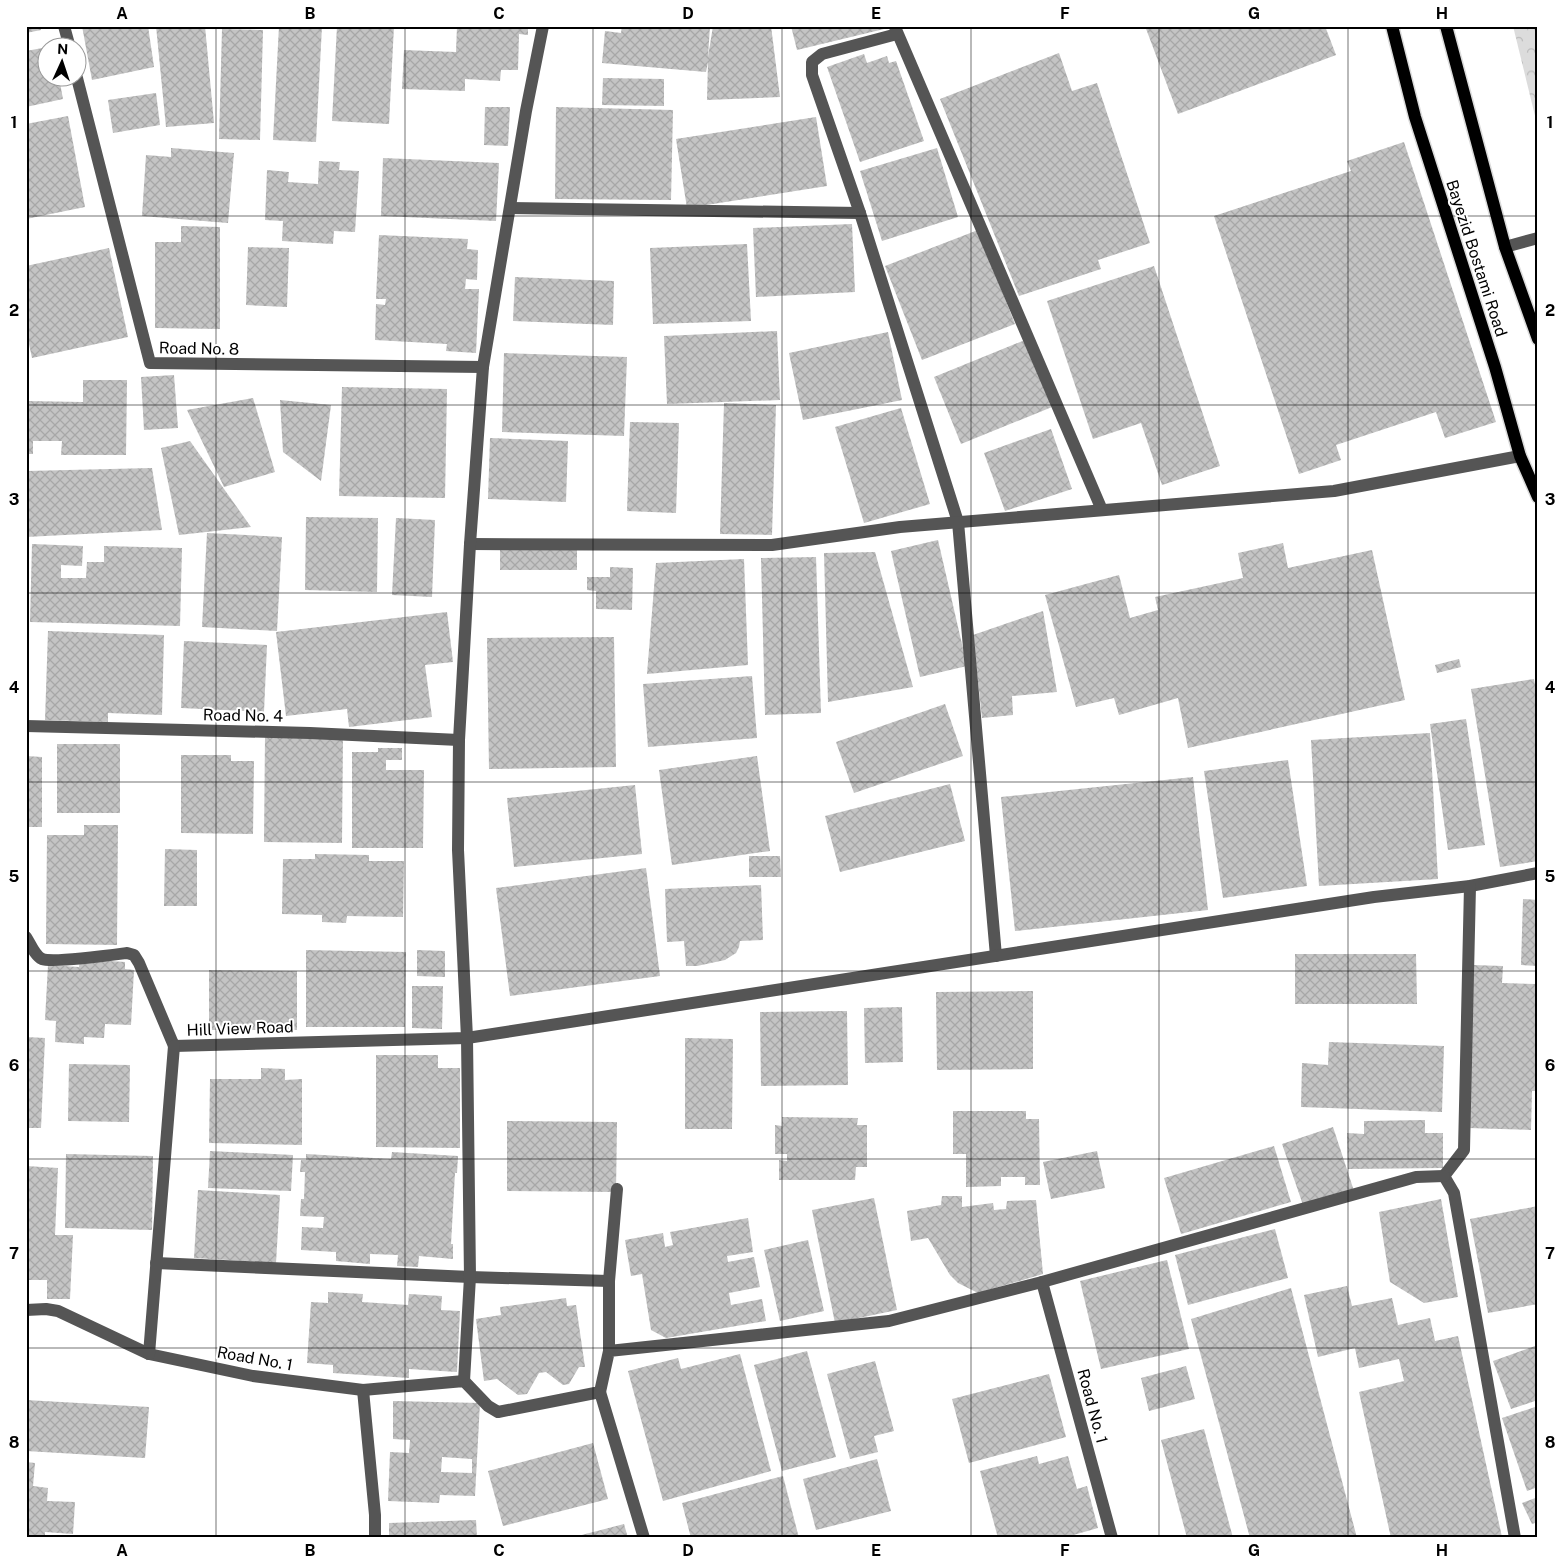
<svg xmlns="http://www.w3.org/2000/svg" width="1564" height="1564" viewBox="0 0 1564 1564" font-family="'Public Sans',sans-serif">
	<defs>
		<pattern id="forest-crowns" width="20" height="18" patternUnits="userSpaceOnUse" patternTransform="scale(1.25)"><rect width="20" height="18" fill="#dcdcdc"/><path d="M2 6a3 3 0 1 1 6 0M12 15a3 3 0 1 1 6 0" fill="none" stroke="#bbb"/></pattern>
		<pattern id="building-cross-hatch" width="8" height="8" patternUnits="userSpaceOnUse" patternTransform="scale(1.25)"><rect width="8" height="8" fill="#c4c4c4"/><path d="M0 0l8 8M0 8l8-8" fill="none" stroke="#a7a7a7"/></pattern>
	</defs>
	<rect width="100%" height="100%" fill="#fff"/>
	<path fill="url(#forest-crowns)" d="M 1513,26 L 1538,26 L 1538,128 Z"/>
	<g fill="url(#building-cross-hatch)" fill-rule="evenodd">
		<path d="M 26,26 L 40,26 L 41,30 L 26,33 Z"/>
		<path d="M 82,26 L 148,26 L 154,67 L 92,80 Z"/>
		<path d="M 156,26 L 205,26 L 214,123 L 166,127 Z"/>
		<path d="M 279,26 L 322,26 L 316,142 L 273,140 Z"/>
		<path d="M 337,26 L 394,26 L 389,124 L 332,121 Z"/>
		<path d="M 457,26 L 528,26 L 528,35 L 519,34 L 518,70 L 501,70 L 500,81 L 465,79 L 465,91 L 402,89 L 404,50 L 456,52 Z"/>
		<path d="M 622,26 L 710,26 L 708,57 L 713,26 L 771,26 L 780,97 L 707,100 L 708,62 L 706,72 L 602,63 L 605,31 L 621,33 Z"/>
		<path d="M 791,26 L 883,26 L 884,29 L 797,50 Z"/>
		<path d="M 1145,26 L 1325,26 L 1336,55 L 1178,114 Z"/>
		<path d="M 222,29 L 263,30 L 260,140 L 219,139 Z"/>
		<path d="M 48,47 L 48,78 L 59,78 L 63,99 L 26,107 L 26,51 Z"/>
		<path d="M 1059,53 L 1072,91 L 1097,83 L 1150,243 L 1098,260 L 1101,269 L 1019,296 L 940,99 Z"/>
		<path d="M 864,54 L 867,63 L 887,56 L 889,63 L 896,61 L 924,141 L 860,162 L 827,67 Z"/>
		<path d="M 603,78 L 664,79 L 664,106 L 602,105 Z"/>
		<path d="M 156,93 L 160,125 L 113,133 L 108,100 Z"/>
		<path d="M 485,107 L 510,107 L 508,146 L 484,145 Z"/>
		<path d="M 556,107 L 673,110 L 671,200 L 555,199 Z"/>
		<path d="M 68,116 L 85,207 L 26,219 L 26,124 Z"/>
		<path d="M 816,117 L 827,186 L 687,208 L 676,139 Z"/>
		<path d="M 1404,142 L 1496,422 L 1445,438 L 1436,412 L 1336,445 L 1341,460 L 1299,474 L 1214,216 L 1351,171 L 1347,161 Z"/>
		<path d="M 171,148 L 234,153 L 228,223 L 142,216 L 146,155 L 171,157 Z"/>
		<path d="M 937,148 L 958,217 L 882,241 L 860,171 Z"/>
		<path d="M 383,158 L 499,163 L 496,221 L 381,216 Z"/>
		<path d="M 319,161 L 340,162 L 339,170 L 359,171 L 355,232 L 334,231 L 333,244 L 282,241 L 283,221 L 265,220 L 267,170 L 289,172 L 288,182 L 318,184 Z"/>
		<path d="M 852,224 L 855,292 L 756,297 L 753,228 Z"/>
		<path d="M 181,226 L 220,227 L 220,329 L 155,328 L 155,242 L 181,242 Z"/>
		<path d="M 978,230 L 1015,324 L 922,360 L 885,266 Z"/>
		<path d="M 379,235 L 468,239 L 467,249 L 478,250 L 477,280 L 466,279 L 465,289 L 479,289 L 476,353 L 446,351 L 447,344 L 375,340 L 376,304 L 385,305 L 386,299 L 376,299 Z"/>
		<path d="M 747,244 L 751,321 L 653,324 L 650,248 Z"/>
		<path d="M 248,247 L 289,248 L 287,307 L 246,305 Z"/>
		<path d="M 109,248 L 128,337 L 32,358 L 26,330 L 26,266 Z"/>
		<path d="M 1154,266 L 1220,466 L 1162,485 L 1141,423 L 1093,439 L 1047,301 Z"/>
		<path d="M 515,277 L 614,281 L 613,325 L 513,321 Z"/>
		<path d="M 777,331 L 780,400 L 667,404 L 664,336 Z"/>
		<path d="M 888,332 L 902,400 L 803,420 L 789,353 Z"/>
		<path d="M 1025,340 L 1052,407 L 961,444 L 934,377 Z"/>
		<path d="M 504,353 L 627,357 L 624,436 L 502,432 Z"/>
		<path d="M 174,375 L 178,428 L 144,430 L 141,377 Z"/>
		<path d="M 83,380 L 127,380 L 126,455 L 61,455 L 62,441 L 33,441 L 33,454 L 26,454 L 26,401 L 83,402 Z"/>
		<path d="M 342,387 L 447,389 L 445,498 L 339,496 Z"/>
		<path d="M 253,398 L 275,472 L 224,487 L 187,410 Z"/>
		<path d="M 280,400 L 331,405 L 321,481 L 283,452 Z"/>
		<path d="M 724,403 L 776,405 L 772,535 L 720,534 Z"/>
		<path d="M 901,408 L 930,504 L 864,523 L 835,427 Z"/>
		<path d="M 630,422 L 679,423 L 676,513 L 627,511 Z"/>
		<path d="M 1051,429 L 1072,489 L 1005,511 L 984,453 Z"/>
		<path d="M 490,438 L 568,441 L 566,502 L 488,499 Z"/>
		<path d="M 190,441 L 251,527 L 179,535 L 161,448 Z"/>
		<path d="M 152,468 L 162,530 L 26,537 L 26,471 Z"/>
		<path d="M 306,517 L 378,518 L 377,592 L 305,590 Z"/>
		<path d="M 396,518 L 435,520 L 432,597 L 392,595 Z"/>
		<path d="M 207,533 L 282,537 L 277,631 L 202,627 Z"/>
		<path d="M 938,540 L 967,666 L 920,677 L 891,551 Z"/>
		<path d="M 1283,543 L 1288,568 L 1372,550 L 1405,700 L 1188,748 L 1178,698 L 1119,715 L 1114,698 L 1076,707 L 1045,595 L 1119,575 L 1130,618 L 1158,610 L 1155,597 L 1243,578 L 1238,553 Z"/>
		<path d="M 32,544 L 83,546 L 82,566 L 61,565 L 61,578 L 86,578 L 87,562 L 104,562 L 104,546 L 182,548 L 180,626 L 30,622 Z"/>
		<path d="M 577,547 L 577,570 L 500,570 L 500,548 Z"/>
		<path d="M 875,552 L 913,687 L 828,702 L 824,553 Z"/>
		<path d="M 816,557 L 821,713 L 765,715 L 761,558 Z"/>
		<path d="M 744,559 L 748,665 L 647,674 L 656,563 Z"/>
		<path d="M 610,567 L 633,568 L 632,610 L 596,609 L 596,591 L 587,590 L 587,577 L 610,577 Z"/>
		<path d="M 1043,611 L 1057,692 L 1012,696 L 1013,715 L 982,718 L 973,635 Z"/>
		<path d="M 447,612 L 453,662 L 425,665 L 432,717 L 349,727 L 347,709 L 286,716 L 276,632 Z"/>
		<path d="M 48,631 L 164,635 L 162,715 L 108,713 L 108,722 L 45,720 Z"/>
		<path d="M 614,637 L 616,767 L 489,769 L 487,638 Z"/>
		<path d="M 184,641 L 267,645 L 264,712 L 181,708 Z"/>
		<path d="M 1459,659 L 1461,667 L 1437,673 L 1435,665 Z"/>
		<path d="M 752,676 L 757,738 L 648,747 L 643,684 Z"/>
		<path d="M 1534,679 L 1538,702 L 1538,861 L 1500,867 L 1471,689 Z"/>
		<path d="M 945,704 L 963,756 L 854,793 L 836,742 Z"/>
		<path d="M 1466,719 L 1485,845 L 1448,850 L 1430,724 Z"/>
		<path d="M 1430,733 L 1438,879 L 1319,886 L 1311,740 Z"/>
		<path d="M 265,737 L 343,737 L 342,843 L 264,842 Z"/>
		<rect x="57" y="744" width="63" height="69"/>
		<path d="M 378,748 L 402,748 L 402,760 L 386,760 L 386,770 L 424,770 L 423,848 L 352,848 L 352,752 L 378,752 Z"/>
		<path d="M 181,755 L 231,755 L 231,761 L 254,761 L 253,834 L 181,833 Z"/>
		<path d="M 26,756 L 42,757 L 42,827 L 26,827 Z"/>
		<path d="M 757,756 L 770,851 L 672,865 L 659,770 Z"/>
		<path d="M 1288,760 L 1307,886 L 1223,898 L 1204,771 Z"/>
		<path d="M 1193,777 L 1208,910 L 1015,931 L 1001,797 Z"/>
		<path d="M 950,784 L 965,841 L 840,872 L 825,816 Z"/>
		<path d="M 635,785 L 642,854 L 514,867 L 507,798 Z"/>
		<path d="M 84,825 L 118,825 L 117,945 L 46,944 L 47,835 L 84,835 Z"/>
		<path d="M 165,849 L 197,850 L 197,906 L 164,906 Z"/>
		<path d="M 315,854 L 369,855 L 369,861 L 404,861 L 403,917 L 347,916 L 346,923 L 322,922 L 322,915 L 282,914 L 283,859 L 315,859 Z"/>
		<path d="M 749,856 L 780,856 L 781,877 L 749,877 Z"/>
		<path d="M 646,868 L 660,976 L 510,996 L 496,888 Z"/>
		<path d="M 761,885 L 763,940 L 740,941 L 739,947 L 736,953 L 725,960 L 697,966 L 686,966 L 684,941 L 667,942 L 665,889 Z"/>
		<path d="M 1523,899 L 1538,900 L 1538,966 L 1521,965 Z"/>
		<path d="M 306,950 L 406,952 L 405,1027 L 306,1027 Z"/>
		<path d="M 417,950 L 445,951 L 445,977 L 417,976 Z"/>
		<path d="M 1295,954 L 1416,954 L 1417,1004 L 1295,1004 Z"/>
		<path d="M 80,959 L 125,962 L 125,969 L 134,970 L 131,1025 L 105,1024 L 104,1038 L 84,1037 L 84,1044 L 55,1042 L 56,1021 L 45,1020 L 48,965 L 79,967 Z"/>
		<path d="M 1473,965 L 1503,966 L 1502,983 L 1536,984 L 1535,993 L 1538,993 L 1538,1091 L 1532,1091 L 1531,1130 L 1468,1128 Z"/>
		<path d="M 209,970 L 297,971 L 297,1030 L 209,1030 Z"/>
		<path d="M 412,986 L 443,986 L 442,1029 L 412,1028 Z"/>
		<path d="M 1033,991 L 1033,1069 L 937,1070 L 936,992 Z"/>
		<path d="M 902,1007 L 903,1062 L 865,1063 L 864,1008 Z"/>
		<path d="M 847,1011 L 848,1085 L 761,1086 L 760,1012 Z"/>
		<path d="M 26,1037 L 45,1038 L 41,1128 L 26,1128 Z"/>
		<path d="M 685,1038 L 733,1039 L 732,1129 L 685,1129 Z"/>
		<path d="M 1329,1042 L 1444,1046 L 1442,1112 L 1301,1107 L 1302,1063 L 1328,1065 Z"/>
		<path d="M 376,1055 L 438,1055 L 438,1068 L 460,1068 L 460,1148 L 376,1147 Z"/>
		<path d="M 69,1064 L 130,1065 L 129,1122 L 68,1121 Z"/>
		<path d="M 261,1068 L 285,1069 L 285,1080 L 302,1079 L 302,1145 L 209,1143 L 210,1079 L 261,1079 Z"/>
		<path d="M 953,1111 L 1026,1111 L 1026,1119 L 1039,1119 L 1040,1185 L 1025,1185 L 1025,1177 L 1001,1177 L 1001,1186 L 966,1187 L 966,1154 L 953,1154 Z"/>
		<path d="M 782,1117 L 858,1118 L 857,1125 L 867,1125 L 867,1167 L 856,1167 L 855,1180 L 779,1180 L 779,1160 L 787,1161 L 787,1154 L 775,1154 L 775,1125 L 782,1126 Z"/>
		<path d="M 1425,1120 L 1425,1133 L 1443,1133 L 1443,1168 L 1348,1169 L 1347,1133 L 1364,1134 L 1364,1121 Z"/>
		<path d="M 507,1121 L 617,1122 L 616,1192 L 507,1191 Z"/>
		<path d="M 1333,1127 L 1354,1191 L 1304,1208 L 1282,1144 Z"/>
		<path d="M 1274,1146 L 1291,1202 L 1181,1234 L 1164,1178 Z"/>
		<path d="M 210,1151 L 293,1155 L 291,1191 L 208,1188 Z"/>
		<path d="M 1097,1151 L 1105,1188 L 1051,1199 L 1043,1162 Z"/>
		<path d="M 392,1152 L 458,1156 L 457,1173 L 455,1173 L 451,1244 L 453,1244 L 453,1259 L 419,1256 L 418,1267 L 397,1266 L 398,1255 L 370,1254 L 370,1264 L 336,1261 L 336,1252 L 301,1250 L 302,1227 L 323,1228 L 324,1217 L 300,1216 L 301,1199 L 304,1199 L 305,1172 L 300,1172 L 301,1160 L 306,1160 L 306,1154 L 391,1159 Z"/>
		<path d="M 66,1154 L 153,1156 L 152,1230 L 65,1228 Z"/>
		<path d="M 26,1166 L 58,1168 L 55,1235 L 73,1235 L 70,1299 L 47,1299 L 47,1280 L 26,1280 Z"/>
		<path d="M 198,1190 L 280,1195 L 276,1263 L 194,1258 Z"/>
		<path d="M 942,1196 L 962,1196 L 962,1207 L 993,1203 L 994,1210 L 1006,1209 L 1007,1201 L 1036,1200 L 1043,1274 L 978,1293 L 958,1283 L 950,1275 L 928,1238 L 911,1241 L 907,1211 L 941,1205 Z"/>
		<path d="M 874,1198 L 897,1310 L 835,1323 L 812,1210 Z"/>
		<path d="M 1441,1199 L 1458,1297 L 1424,1303 L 1390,1282 L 1379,1212 Z"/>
		<path d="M 1538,1206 L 1538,1304 L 1488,1313 L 1470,1219 Z"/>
		<path d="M 748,1218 L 753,1252 L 727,1256 L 728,1262 L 754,1257 L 760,1287 L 729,1293 L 731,1305 L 762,1299 L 766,1321 L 666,1338 L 651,1330 L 642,1274 L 631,1276 L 625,1240 L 663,1233 L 665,1247 L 673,1245 L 670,1232 Z"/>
		<path d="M 1275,1229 L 1288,1278 L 1188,1305 L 1175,1255 Z"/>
		<path d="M 808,1240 L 824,1311 L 780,1321 L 764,1250 Z"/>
		<path d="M 1167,1260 L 1189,1349 L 1101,1369 L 1080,1281 Z"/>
		<path d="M 1347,1286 L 1352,1306 L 1392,1298 L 1398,1325 L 1430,1318 L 1435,1341 L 1458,1336 L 1502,1537 L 1391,1538 L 1359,1392 L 1404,1381 L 1399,1359 L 1359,1368 L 1355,1348 L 1318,1357 L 1304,1295 Z"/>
		<path d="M 1291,1288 L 1357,1538 L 1250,1538 L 1191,1319 Z"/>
		<path d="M 328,1292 L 363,1294 L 362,1302 L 408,1305 L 409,1294 L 442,1296 L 441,1310 L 460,1311 L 457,1372 L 409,1369 L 409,1378 L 333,1373 L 333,1365 L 307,1363 L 311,1302 L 328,1303 Z"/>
		<path d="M 566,1298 L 567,1306 L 576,1305 L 585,1367 L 579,1367 L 569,1384 L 563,1385 L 546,1372 L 539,1373 L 527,1394 L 518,1395 L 497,1379 L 484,1381 L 476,1319 L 501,1315 L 500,1307 Z"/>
		<path d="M 1538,1345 L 1538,1400 L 1511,1409 L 1493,1361 Z"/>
		<path d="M 807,1351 L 836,1457 L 782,1471 L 754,1365 Z"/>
		<path d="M 740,1354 L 771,1471 L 663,1501 L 628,1371 L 678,1358 L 681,1369 Z"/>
		<path d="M 875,1361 L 894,1431 L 874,1436 L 878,1452 L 850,1459 L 827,1374 Z"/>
		<path d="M 1186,1366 L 1195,1399 L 1149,1411 L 1141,1378 Z"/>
		<path d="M 1049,1374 L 1066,1437 L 969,1463 L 952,1399 Z"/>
		<path d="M 26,1400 L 149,1407 L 145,1458 L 26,1451 Z"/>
		<path d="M 393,1401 L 480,1403 L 475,1496 L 440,1495 L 439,1503 L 388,1501 L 390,1452 L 409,1453 L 410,1440 L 393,1439 ZM 442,1457 L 472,1459 L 472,1473 L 441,1472 Z"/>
		<path d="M 1538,1406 L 1538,1487 L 1527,1491 L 1502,1418 Z"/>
		<path d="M 1204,1429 L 1233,1538 L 1187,1538 L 1161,1440 Z"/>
		<path d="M 593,1443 L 608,1499 L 503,1526 L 488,1471 Z"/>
		<path d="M 1037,1456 L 1039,1464 L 1068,1456 L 1077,1489 L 1087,1486 L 1098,1528 L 1063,1538 L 998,1538 L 980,1471 Z"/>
		<path d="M 877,1459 L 891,1511 L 816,1530 L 803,1479 Z"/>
		<path d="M 26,1462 L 35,1463 L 33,1486 L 48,1488 L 47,1501 L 75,1502 L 73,1534 L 45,1532 L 45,1538 L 26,1538 Z"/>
		<path d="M 783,1476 L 799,1538 L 691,1538 L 682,1503 Z"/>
		<path d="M 1538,1497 L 1538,1522 L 1532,1524 L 1522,1503 Z"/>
		<path d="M 476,1520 L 477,1538 L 389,1538 L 389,1523 Z"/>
		<path d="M 624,1524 L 628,1538 L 574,1538 L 574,1537 Z"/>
	</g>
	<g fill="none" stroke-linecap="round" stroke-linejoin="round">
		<g stroke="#dbdbdb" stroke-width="15">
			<g id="major">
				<path d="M 1392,26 L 1415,117 L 1495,367 L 1520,456 L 1538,497"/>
				<path d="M 1446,26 L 1505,247 L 1538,339"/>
			</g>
		</g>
		<g stroke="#555" stroke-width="12">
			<path d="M 64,26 L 70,48"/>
			<path d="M 895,27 L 1102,510"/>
			<path d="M 897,34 L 822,54 L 812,62 L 812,75 L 860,213 L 958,522 L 996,956"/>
			<path d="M 77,78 L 150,363 L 483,367"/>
			<path d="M 510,208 L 860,213"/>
			<path d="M 1505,247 L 1538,238"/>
			<path d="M 470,544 L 772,545 L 900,527 L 1334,491 L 1520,456"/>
			<path d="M 26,726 L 310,733 L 459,740"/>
			<path d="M 26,937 C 30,943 35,956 42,959 C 53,963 112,955 127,953 L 134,955 L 139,963 L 174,1046 L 467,1038 L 1374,897 L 1470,886 L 1538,873"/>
			<path d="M 1444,1176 L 1454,1193 L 1515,1538"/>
			<path d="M 1444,1176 L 1464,1150 L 1470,886"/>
			<path d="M 156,1263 L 470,1277 L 609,1281"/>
			<path d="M 1042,1282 L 1112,1538"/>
			<path d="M 26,1310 L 46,1309 L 58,1311 L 149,1354 L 253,1376 L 363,1390 L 464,1381 L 488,1406 L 498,1412 L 600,1392 L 609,1351 L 889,1321 L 1042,1282 L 1416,1177 L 1444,1176"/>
			<path d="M 609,1351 L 609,1281 L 617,1189"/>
			<path d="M 149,1354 L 174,1046"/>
			<path d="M 464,1381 L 470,1277 L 467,1038 L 458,850 L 459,740 L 470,544 L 483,367 L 526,111 L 543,26"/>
			<path d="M 363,1390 L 375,1515 L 375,1538"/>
			<path d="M 600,1392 L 644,1538"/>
		</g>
		<use href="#major" stroke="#000" stroke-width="12"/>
	</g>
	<path fill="none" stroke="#000" stroke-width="1" stroke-opacity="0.55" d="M 216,26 L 216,1538M 405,26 L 405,1538M 593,26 L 593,1538M 782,26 L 782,1538M 971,26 L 971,1538M 1159,26 L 1159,1538M 1348,26 L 1348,1538M 26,216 L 1538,216M 26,405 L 1538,405M 26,593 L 1538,593M 26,782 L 1538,782M 26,971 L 1538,971M 26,1159 L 1538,1159M 26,1348 L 1538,1348"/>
	<g text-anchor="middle" stroke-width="4" stroke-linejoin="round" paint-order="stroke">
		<g font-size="16" fill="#000" stroke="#fff">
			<text transform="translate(1477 258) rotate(72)" y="6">Bayezid Bostami Road</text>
			<text transform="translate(199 348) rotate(1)" y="6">Road No. 8</text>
			<text transform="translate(243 715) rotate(1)" y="6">Road No. 4</text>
			<text transform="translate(240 1028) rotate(-2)" y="6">Hill View Road</text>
			<text transform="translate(255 1358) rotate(10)" y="6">Road No. 1</text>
			<text transform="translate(1093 1406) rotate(75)" y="6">Road No. 1</text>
		</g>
	</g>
	<rect width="1564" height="1564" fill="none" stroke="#ffffff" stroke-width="55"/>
	<g transform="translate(62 62) rotate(3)"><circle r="24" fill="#ffffff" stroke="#999999"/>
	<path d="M0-4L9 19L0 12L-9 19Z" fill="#000000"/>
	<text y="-8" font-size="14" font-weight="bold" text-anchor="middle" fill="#000000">N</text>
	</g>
	<rect x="28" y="28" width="1508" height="1508" fill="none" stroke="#000" stroke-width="2"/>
	<g font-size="16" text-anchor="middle" font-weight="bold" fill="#000">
		<text x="122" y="19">A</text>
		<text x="310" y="19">B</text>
		<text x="499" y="19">C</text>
		<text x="688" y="19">D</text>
		<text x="876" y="19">E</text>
		<text x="1065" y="19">F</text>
		<text x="1254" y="19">G</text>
		<text x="1442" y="19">H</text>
		<text x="14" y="128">1</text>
		<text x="1550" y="128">1</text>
		<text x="14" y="316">2</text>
		<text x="1550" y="316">2</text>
		<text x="14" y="505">3</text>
		<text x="1550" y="505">3</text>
		<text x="14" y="693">4</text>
		<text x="1550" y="693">4</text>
		<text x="14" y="882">5</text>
		<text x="1550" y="882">5</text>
		<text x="14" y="1071">6</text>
		<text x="1550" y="1071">6</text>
		<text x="14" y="1259">7</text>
		<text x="1550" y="1259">7</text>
		<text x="14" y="1448">8</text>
		<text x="1550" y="1448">8</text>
		<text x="122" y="1556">A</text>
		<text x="310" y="1556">B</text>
		<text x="499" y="1556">C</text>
		<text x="688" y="1556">D</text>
		<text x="876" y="1556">E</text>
		<text x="1065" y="1556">F</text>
		<text x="1254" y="1556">G</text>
		<text x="1442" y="1556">H</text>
	</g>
</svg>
